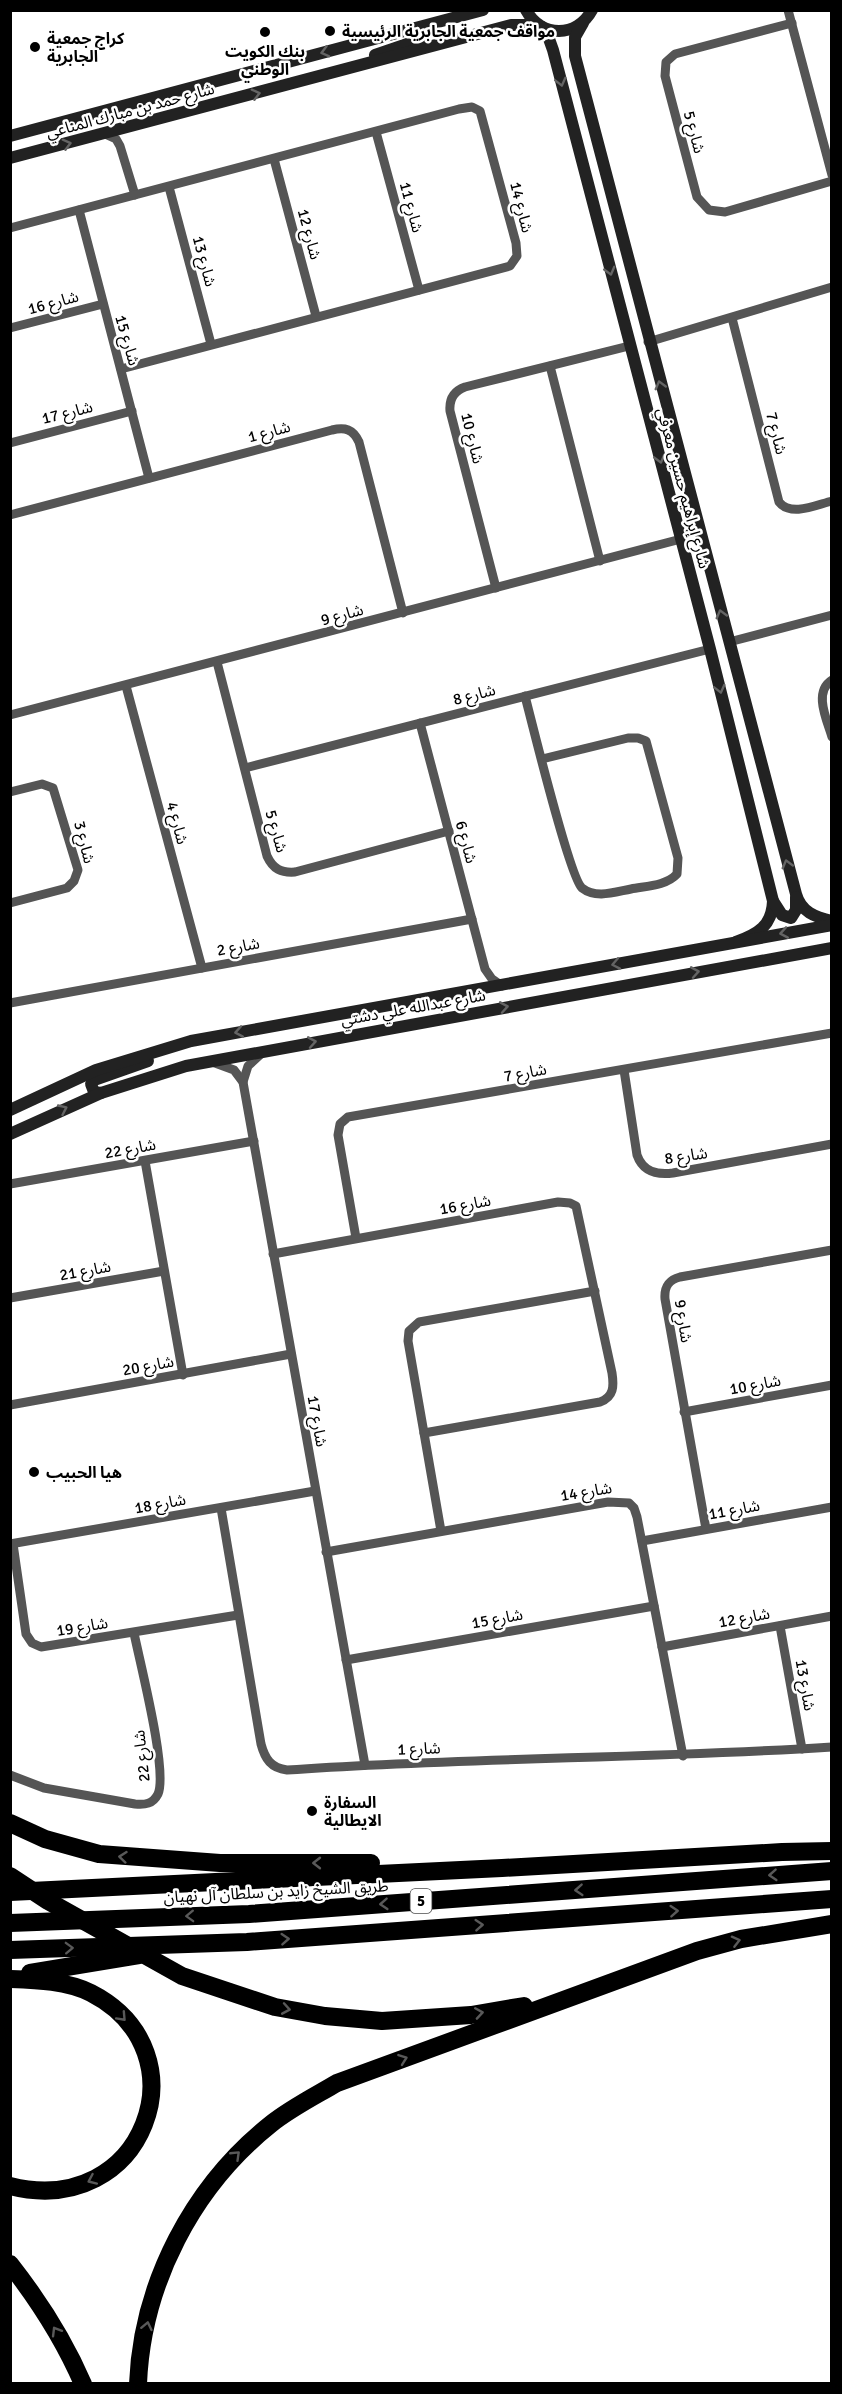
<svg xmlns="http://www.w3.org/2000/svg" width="842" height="2394" viewBox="0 0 842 2394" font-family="Signika,'Noto Sans Arabic',sans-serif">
	<rect width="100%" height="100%" fill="#fff"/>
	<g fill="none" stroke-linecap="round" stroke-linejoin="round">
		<g stroke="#555" stroke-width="9">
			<path d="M 788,10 L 832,175"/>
			<path d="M 792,23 L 675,54 L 666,62 L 665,76 L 697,197 L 709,210 L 725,212 L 832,181"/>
			<path d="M 376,132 L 419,290"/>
			<path d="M 105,134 L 116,139 L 120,146 L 135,195"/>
			<path d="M 274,159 L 316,316"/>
			<path d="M 169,187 L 211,344"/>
			<path d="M 79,210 L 149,478"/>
			<path d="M 10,228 L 459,109 L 472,107 L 480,111 L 516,243 L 517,256 L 510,266 L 121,369"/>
			<path d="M 732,318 L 779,502 C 791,517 816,505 832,501"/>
			<path d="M 10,328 L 103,304"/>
			<path d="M 648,342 L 832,287"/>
			<path d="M 550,366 L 600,561"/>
			<path d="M 10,443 L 132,411"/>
			<path d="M 10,515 L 332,430 C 345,427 353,429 359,442 L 403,613"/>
			<path d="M 496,588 L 450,411 C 449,399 454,391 465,387 L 629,346"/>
			<path d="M 729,642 L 832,615"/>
			<path d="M 217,662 L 267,856 C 273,869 281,873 295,872 L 449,831"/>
			<path d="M 832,680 C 813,692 827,720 832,737"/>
			<path d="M 126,686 L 202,968"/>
			<path d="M 525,696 C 532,723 570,878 582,888 C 596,899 615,892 631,889 C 646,886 666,886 677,874 L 678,858 L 646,741 L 638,738 L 628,738 L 542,759"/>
			<path d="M 10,715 L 681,539"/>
			<path d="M 420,723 L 485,969 L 492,979 L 502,986"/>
			<path d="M 245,768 L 710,649"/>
			<path d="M 10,792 L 42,784 L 53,788 L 78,870 L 74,881 L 67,888 L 10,903"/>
			<path d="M 10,1003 L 472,919"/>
			<path d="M 215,1063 L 234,1070 L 243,1082 L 365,1765"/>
			<path d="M 624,1070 L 637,1155 C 643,1172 657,1175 673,1173 L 832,1144"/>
			<path d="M 243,1082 L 248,1066 L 262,1053"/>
			<path d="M 145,1161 L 183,1375"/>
			<path d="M 10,1184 L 254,1141"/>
			<path d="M 356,1238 L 338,1135 L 340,1124 L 348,1117 L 832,1033"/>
			<path d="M 273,1254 L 558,1202 L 570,1203 L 576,1206 L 612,1373 C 614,1386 614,1397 600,1402 L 424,1433"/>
			<path d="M 10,1298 L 164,1271"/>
			<path d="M 10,1405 L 291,1354"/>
			<path d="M 684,1412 L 832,1385"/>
			<path d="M 221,1508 L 261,1744 C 265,1759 271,1768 287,1770 C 468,1757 650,1759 832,1747"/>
			<path d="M 706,1529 L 665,1299 C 664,1286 669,1280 680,1277 L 832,1250"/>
			<path d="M 441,1531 L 408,1341 L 409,1331 L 419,1322 L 595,1291"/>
			<path d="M 642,1541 L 832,1507"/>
			<path d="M 10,1544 L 315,1491"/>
			<path d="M 13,1544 L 26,1634 L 32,1643 L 41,1647 L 238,1615"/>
			<path d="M 326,1552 L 608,1502 L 629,1503 L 634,1508 L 637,1517 L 683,1756"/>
			<path d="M 780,1626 L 802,1749"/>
			<path d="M 662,1647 L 832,1616"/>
			<path d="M 346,1660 L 654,1606"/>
			<path d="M 10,1775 L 44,1788 L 135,1804 C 145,1805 153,1804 158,1794 C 168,1771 140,1663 134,1633"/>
		</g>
		<g stroke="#222" stroke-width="12">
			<path d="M 526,10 C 541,38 577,38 592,10"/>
			<path d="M 583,23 L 575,37 L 575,56 L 796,894 C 801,912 815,917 832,921"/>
			<path d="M 542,27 L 548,36 L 553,50 L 710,649 L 773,901 C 772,926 758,934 736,942"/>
			<path d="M 375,55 L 419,40 L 422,34 L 416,28"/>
			<path d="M 10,136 L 483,10"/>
			<path d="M 10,158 L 511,25 L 537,25"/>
			<path d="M 773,901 L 782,915 L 791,918 L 796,910 L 796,897"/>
			<path d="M 101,1093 L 94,1092 L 91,1084 L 94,1080 L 148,1061"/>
			<path d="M 10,1110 L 96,1070 L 191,1041 L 832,925"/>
			<path d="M 10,1134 L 101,1093 L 186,1066 L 832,948"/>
		</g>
		<g stroke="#000" stroke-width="18">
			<path d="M 10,1823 L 45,1839 L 99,1854 L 220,1863 L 371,1863"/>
			<path d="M 10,1876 L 48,1901 L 182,1976 L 275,2007 L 325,2016 L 382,2021 L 471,2015 L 524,2006"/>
			<path d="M 10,1892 L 502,1868 L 782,1852 L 832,1851"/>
			<path d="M 10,1923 L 249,1914 L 832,1871"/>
			<path d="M 10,1950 L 247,1942 L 832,1899"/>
			<path d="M 30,1973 L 139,1955"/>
			<path d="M 10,1979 C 37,1980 67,1981 91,1993 C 206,2052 144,2220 10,2186"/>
			<path d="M 10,2264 C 39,2301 64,2340 83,2384"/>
			<path d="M 138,2384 C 142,2283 193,2186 271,2124 C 291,2108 315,2096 337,2083 L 697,1951 L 741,1939 L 832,1924"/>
		</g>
	</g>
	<defs><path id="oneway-chevron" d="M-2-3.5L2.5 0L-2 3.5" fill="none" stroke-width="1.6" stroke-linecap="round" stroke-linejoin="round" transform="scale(1.5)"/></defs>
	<g stroke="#646464">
		<use href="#oneway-chevron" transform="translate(325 52) rotate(165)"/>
		<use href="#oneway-chevron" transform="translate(561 82) rotate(76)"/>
		<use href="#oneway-chevron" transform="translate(256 94) rotate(-15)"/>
		<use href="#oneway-chevron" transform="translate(67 144) rotate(-15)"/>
		<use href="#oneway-chevron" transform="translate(610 271) rotate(75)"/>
		<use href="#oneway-chevron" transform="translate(660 385) rotate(-105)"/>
		<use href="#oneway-chevron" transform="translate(660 459) rotate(75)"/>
		<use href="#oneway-chevron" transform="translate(721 614) rotate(-105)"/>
		<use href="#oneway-chevron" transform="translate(720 689) rotate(76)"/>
		<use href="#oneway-chevron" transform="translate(787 864) rotate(-105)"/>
		<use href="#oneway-chevron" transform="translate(784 933) rotate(170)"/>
		<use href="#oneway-chevron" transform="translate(616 964) rotate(169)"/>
		<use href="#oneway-chevron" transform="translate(695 972) rotate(-10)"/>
		<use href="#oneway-chevron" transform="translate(504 1007) rotate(-10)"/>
		<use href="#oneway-chevron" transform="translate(239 1032) rotate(170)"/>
		<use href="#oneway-chevron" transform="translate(312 1042) rotate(-10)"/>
		<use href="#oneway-chevron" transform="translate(63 1109) rotate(-25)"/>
	</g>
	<g stroke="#595959">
		<use href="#oneway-chevron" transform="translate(123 1857) rotate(-174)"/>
		<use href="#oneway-chevron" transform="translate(317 1863) rotate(-180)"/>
		<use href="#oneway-chevron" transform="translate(773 1875) rotate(176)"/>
		<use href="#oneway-chevron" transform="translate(579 1890) rotate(176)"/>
		<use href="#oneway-chevron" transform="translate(384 1904) rotate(176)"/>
		<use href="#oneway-chevron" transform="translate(674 1911) rotate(-4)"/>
		<use href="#oneway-chevron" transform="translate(190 1916) rotate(178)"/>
		<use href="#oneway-chevron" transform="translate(479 1925) rotate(-4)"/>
		<use href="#oneway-chevron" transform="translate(285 1939) rotate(-4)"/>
		<use href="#oneway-chevron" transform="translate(736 1941) rotate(-14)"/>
		<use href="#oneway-chevron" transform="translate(69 1948) rotate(-2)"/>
		<use href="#oneway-chevron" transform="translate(286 2009) rotate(10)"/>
		<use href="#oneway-chevron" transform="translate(479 2013) rotate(-9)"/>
		<use href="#oneway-chevron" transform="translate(122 2017) rotate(47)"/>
		<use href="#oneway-chevron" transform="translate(403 2059) rotate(-20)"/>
		<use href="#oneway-chevron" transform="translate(236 2155) rotate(-44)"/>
		<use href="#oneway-chevron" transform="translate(92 2180) rotate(156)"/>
		<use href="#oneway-chevron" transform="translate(147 2326) rotate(-78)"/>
		<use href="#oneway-chevron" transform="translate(56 2331) rotate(-121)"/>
	</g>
	<g fill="#000" stroke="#fff" stroke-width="2">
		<circle cx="330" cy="31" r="6"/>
		<circle cx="265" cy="32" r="6"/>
		<circle cx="35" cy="47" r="6"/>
		<circle cx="34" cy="1472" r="6"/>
		<circle cx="312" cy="1811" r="6"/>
	</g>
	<g text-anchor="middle" stroke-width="5" stroke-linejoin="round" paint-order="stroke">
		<rect fill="#fff" stroke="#4c4c4c" stroke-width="1.5" x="410.5" y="1889" width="21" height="24" rx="4.5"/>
		<g font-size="15" font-weight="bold" fill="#000">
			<text x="421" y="1906">5</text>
		</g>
		<g font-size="16" font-weight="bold" fill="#000" stroke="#fff" text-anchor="start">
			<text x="342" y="37">مواقف جمعية الجابرية الرئيسية</text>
			<text x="47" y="44">كراج جمعية<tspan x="47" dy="18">الجابرية</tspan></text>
			<text x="265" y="57" text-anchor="middle">بنك الكويت<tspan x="265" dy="18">الوطني</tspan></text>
			<text x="46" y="1478">هيا الحبيب</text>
			<text x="324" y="1808">السفارة<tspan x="324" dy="18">الايطالية</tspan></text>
		</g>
		<g font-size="16" fill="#000" stroke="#fff">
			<text transform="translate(130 110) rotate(-15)" y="6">شارع حمد بن مبارك المناعي</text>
			<text transform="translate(695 132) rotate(75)" y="6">شارع 5</text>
			<text transform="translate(412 207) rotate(75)" y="6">شارع 11</text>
			<text transform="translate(522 207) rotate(76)" y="6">شارع 14</text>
			<text transform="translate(310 234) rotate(75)" y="6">شارع 12</text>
			<text transform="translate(205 261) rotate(75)" y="6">شارع 13</text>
			<text transform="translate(53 302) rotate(-15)" y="6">شارع 16</text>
			<text transform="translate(128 340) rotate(74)" y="6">شارع 15</text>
			<text transform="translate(67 412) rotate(-14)" y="6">شارع 17</text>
			<text transform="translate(269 431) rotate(-15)" y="6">شارع 1</text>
			<text transform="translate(777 433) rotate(76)" y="6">شارع 7</text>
			<text transform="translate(473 438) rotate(76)" y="6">شارع 10</text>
			<text transform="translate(684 488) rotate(75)" y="6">شارع إبراهيم حسين معرفي</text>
			<text transform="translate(342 614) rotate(-15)" y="6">شارع 9</text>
			<text transform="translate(474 694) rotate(-14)" y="6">شارع 8</text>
			<text transform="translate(178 823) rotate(75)" y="6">شارع 4</text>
			<text transform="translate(277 831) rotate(74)" y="6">شارع 5</text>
			<text transform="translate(85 842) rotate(76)" y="6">شارع 3</text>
			<text transform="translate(467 842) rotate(75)" y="6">شارع 6</text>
			<text transform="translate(238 946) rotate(-10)" y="6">شارع 2</text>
			<text transform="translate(413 1007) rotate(-10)" y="6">شارع عبدالله علي دشتي</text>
			<text transform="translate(525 1072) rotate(-10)" y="6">شارع 7</text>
			<text transform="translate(130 1148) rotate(-10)" y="6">شارع 22</text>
			<text transform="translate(686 1155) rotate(-8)" y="6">شارع 8</text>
			<text transform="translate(465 1204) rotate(-10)" y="6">شارع 16</text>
			<text transform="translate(85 1270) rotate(-10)" y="6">شارع 21</text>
			<text transform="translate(684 1321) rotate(81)" y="6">شارع 9</text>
			<text transform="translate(148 1365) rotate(-10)" y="6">شارع 20</text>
			<text transform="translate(755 1384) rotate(-10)" y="6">شارع 10</text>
			<text transform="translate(318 1421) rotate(80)" y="6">شارع 17</text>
			<text transform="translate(586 1491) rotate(-9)" y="6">شارع 14</text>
			<text transform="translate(160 1503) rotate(-10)" y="6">شارع 18</text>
			<text transform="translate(734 1509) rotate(-10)" y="6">شارع 11</text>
			<text transform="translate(744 1617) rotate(-10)" y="6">شارع 12</text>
			<text transform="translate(497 1618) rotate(-10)" y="6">شارع 15</text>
			<text transform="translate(82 1626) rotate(-9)" y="6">شارع 19</text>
			<text transform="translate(806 1685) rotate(80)" y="6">شارع 13</text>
			<text transform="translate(419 1748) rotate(-2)" y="6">شارع 1</text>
			<text transform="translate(141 1756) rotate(-96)" y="6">شارع 22</text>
			<text transform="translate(276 1891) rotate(-3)" y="6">طريق الشيخ زايد بن سلطان آل نهيان</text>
		</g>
	</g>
	<rect width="842" height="2394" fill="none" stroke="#000000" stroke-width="24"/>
</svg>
